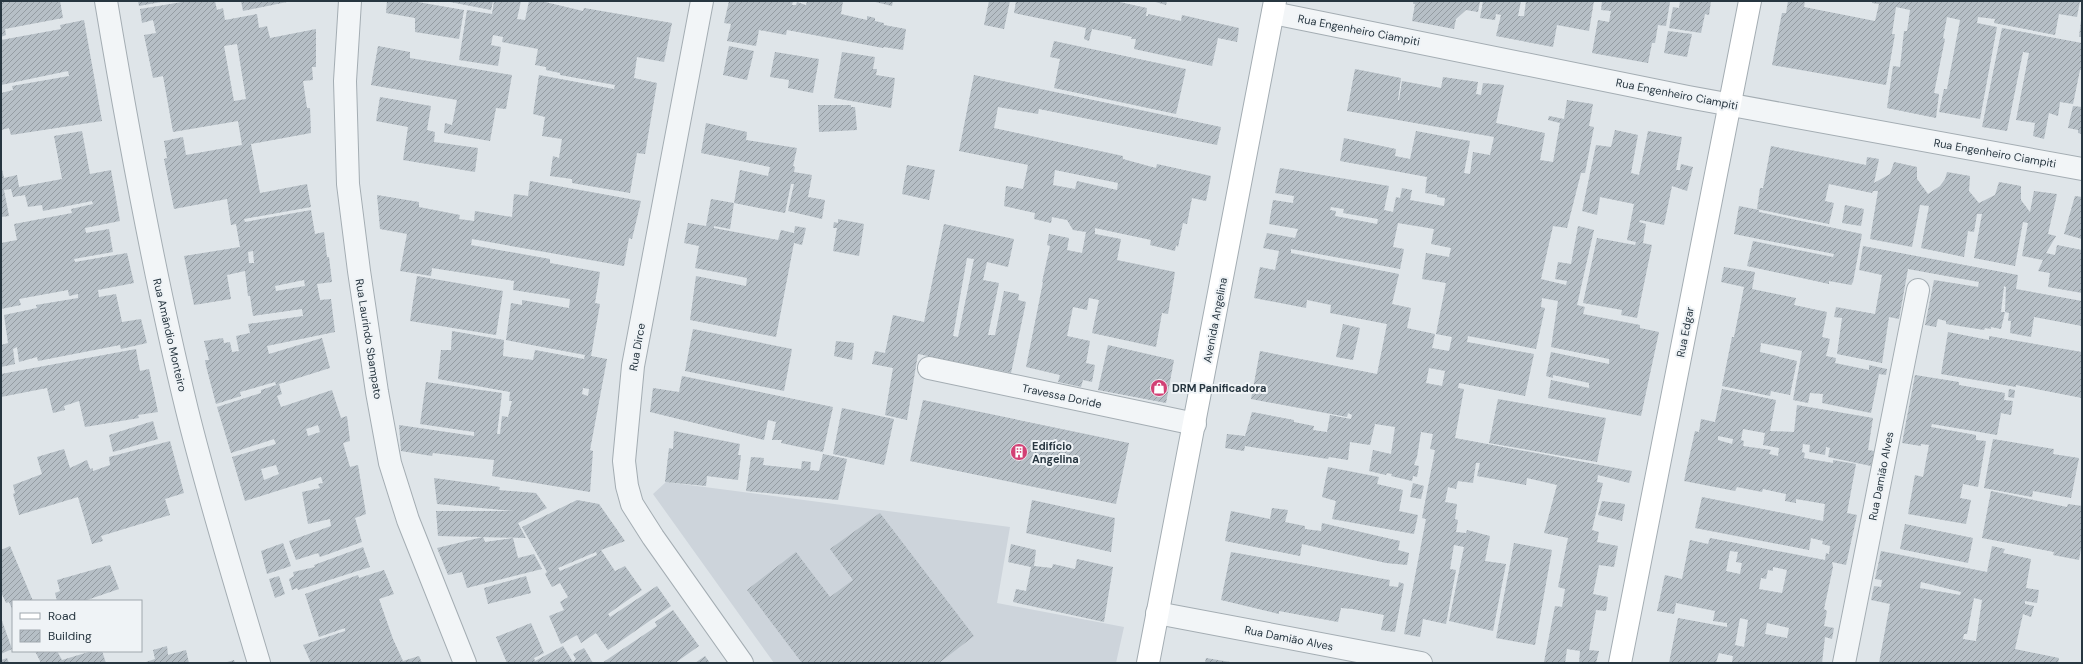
<svg xmlns="http://www.w3.org/2000/svg" width="2083" height="664" viewBox="0 0 2083 664" font-family="'DM Sans',sans-serif">
	<defs>
		<pattern id="building-hatch" width="6" height="6" patternUnits="userSpaceOnUse"><rect width="6" height="6" fill="#b6bfc6"/><path d="M-1 1l2-2M0 6l6-6M5 7l2-2" fill="none" stroke="#949ca2"/></pattern>
	</defs>
	<rect width="100%" height="100%" fill="#dfe5e9"/>
	<path fill="#cdd4db" d="M 666,482 L 1010,527 L 997,603 L 1124,627 L 1116,663 L 774,663 L 653,494 Z"/>
	<g fill="url(#building-hatch)" fill-rule="evenodd">
		<path d="M 1,1 L 60,1 L 63,18 L 5,29 L 6,35 L 1,37 Z"/>
		<path d="M 138,1 L 160,1 L 161,2 L 139,6 Z"/>
		<path d="M 188,1 L 215,1 L 217,10 L 223,8 L 225,20 L 257,14 L 259,28 L 267,26 L 270,38 L 316,29 L 316,67 L 312,67 L 313,80 L 303,81 L 307,108 L 310,108 L 311,133 L 251,144 L 260,193 L 307,184 L 311,207 L 244,219 L 245,222 L 311,210 L 315,234 L 324,232 L 327,257 L 329,257 L 332,282 L 317,284 L 320,300 L 331,299 L 335,332 L 267,346 L 269,354 L 322,338 L 330,368 L 279,384 L 282,394 L 277,396 L 281,407 L 332,390 L 341,418 L 347,416 L 350,441 L 343,443 L 350,467 L 358,465 L 366,514 L 355,518 L 362,542 L 320,557 L 318,553 L 296,560 L 289,541 L 331,526 L 330,519 L 308,524 L 302,492 L 320,488 L 318,484 L 323,483 L 321,477 L 245,501 L 232,457 L 276,444 L 274,439 L 231,453 L 217,407 L 261,393 L 261,390 L 276,385 L 275,382 L 240,392 L 241,396 L 216,404 L 206,366 L 205,360 L 209,360 L 204,341 L 223,338 L 224,343 L 230,342 L 232,352 L 239,351 L 236,336 L 250,333 L 248,324 L 303,316 L 302,309 L 253,316 L 250,296 L 248,296 L 245,271 L 227,275 L 231,299 L 194,305 L 184,256 L 240,247 L 236,224 L 231,225 L 227,199 L 174,209 L 164,159 L 167,158 L 164,141 L 183,137 L 186,155 L 242,145 L 238,121 L 173,132 L 163,76 L 153,78 L 144,35 L 156,33 L 153,20 L 142,23 L 140,9 ZM 237,44 L 246,99 L 234,101 L 224,46 ZM 253,251 L 254,263 L 249,263 L 248,252 ZM 304,280 L 305,286 L 276,291 L 275,286 ZM 318,425 L 320,432 L 308,436 L 306,429 ZM 276,465 L 279,474 L 264,480 L 261,469 Z"/>
		<path d="M 241,1 L 292,1 L 243,11 Z"/>
		<path d="M 387,1 L 412,1 L 464,10 L 459,39 L 415,32 L 415,18 L 386,13 Z"/>
		<path d="M 445,1 L 493,1 L 491,10 Z"/>
		<path d="M 494,1 L 521,1 L 517,19 L 525,20 L 529,1 L 541,1 L 583,11 L 584,8 L 672,23 L 664,62 L 637,57 L 634,78 L 657,83 L 645,154 L 637,153 L 630,193 L 572,183 L 572,179 L 550,176 L 553,156 L 559,158 L 562,139 L 542,136 L 545,117 L 533,114 L 539,75 L 614,89 L 615,85 L 560,75 L 560,73 L 546,70 L 546,67 L 535,65 L 538,49 L 502,42 L 503,37 L 493,35 L 491,45 L 501,47 L 498,66 L 459,60 L 467,10 L 492,14 Z"/>
		<path d="M 729,1 L 793,1 L 792,5 L 796,5 L 797,2 L 806,5 L 807,1 L 843,1 L 841,14 L 867,20 L 867,16 L 875,18 L 875,21 L 884,23 L 884,25 L 906,29 L 903,50 L 884,47 L 883,48 L 787,30 L 786,35 L 759,30 L 756,46 L 727,41 L 731,24 L 724,23 Z"/>
		<path d="M 871,1 L 893,1 L 892,6 Z"/>
		<path d="M 989,1 L 1010,1 L 1004,29 L 984,25 Z"/>
		<path d="M 1016,1 L 1115,1 L 1147,8 L 1146,16 L 1148,16 L 1148,14 L 1181,21 L 1182,15 L 1239,28 L 1237,42 L 1218,38 L 1212,66 L 1134,49 L 1136,39 L 1131,39 L 1132,37 L 1092,29 L 1089,41 L 1084,39 L 1086,28 L 1014,13 Z"/>
		<path d="M 1152,1 L 1167,1 L 1166,5 Z"/>
		<path d="M 1414,1 L 1480,1 L 1478,12 L 1466,10 L 1456,19 L 1454,29 L 1412,21 L 1415,4 L 1413,4 Z"/>
		<path d="M 1483,1 L 1521,1 L 1518,16 L 1524,16 L 1526,1 L 1594,1 L 1589,31 L 1557,25 L 1553,47 L 1496,36 L 1501,15 L 1496,14 L 1495,20 L 1480,18 Z"/>
		<path d="M 1602,1 L 1670,2 L 1666,26 L 1658,25 L 1655,43 L 1652,43 L 1648,63 L 1592,53 L 1598,20 L 1609,22 L 1611,11 L 1601,10 Z"/>
		<path d="M 1680,1 L 1711,1 L 1709,15 L 1705,14 L 1701,33 L 1669,28 L 1673,7 L 1679,8 Z"/>
		<path d="M 1788,1 L 1805,1 L 1804,7 L 1875,21 L 1879,4 L 1872,3 L 1872,1 L 1981,2 L 2080,1 L 2077,17 L 2059,14 L 2055,35 L 1994,23 L 1995,19 L 1978,17 L 1977,23 L 1997,27 L 1980,119 L 1939,112 L 1944,89 L 1947,89 L 1960,20 L 1947,17 L 1943,38 L 1945,39 L 1934,93 L 1939,94 L 1936,118 L 1887,108 L 1893,66 L 1900,67 L 1904,31 L 1907,31 L 1910,10 L 1896,7 L 1892,34 L 1895,34 L 1886,85 L 1772,65 L 1782,13 L 1786,13 Z"/>
		<path d="M 84,20 L 102,121 L 11,135 L 9,128 L 1,130 L 1,93 L 13,90 L 12,86 L 69,76 L 68,71 L 1,85 L 1,40 L 61,29 L 60,25 Z"/>
		<path d="M 2081,20 L 2082,20 L 2082,37 L 2079,37 Z"/>
		<path d="M 2002,28 L 2082,43 L 2082,70 L 2080,70 L 2073,104 L 2060,102 L 2058,116 L 2049,113 L 2044,139 L 2033,136 L 2035,123 L 2016,120 L 2029,53 L 2023,52 L 2007,131 L 1982,127 Z"/>
		<path d="M 1668,31 L 1692,34 L 1687,57 L 1664,53 Z"/>
		<path d="M 1054,41 L 1186,69 L 1176,114 L 1054,88 L 1060,59 L 1050,57 Z"/>
		<path d="M 378,46 L 410,52 L 410,58 L 512,75 L 506,109 L 496,108 L 490,141 L 444,133 L 445,123 L 452,125 L 457,100 L 371,85 Z"/>
		<path d="M 729,46 L 754,51 L 747,80 L 723,75 Z"/>
		<path d="M 775,52 L 819,59 L 813,93 L 788,88 L 789,80 L 770,77 Z"/>
		<path d="M 842,52 L 875,57 L 873,69 L 877,69 L 876,75 L 895,78 L 891,108 L 834,98 Z"/>
		<path d="M 1355,69 L 1401,78 L 1398,100 L 1399,100 L 1402,81 L 1441,88 L 1443,77 L 1478,82 L 1476,94 L 1481,95 L 1483,83 L 1504,85 L 1496,123 L 1545,133 L 1540,160 L 1553,162 L 1560,123 L 1548,120 L 1549,116 L 1564,119 L 1567,100 L 1593,104 L 1589,126 L 1594,127 L 1585,173 L 1581,173 L 1567,228 L 1553,226 L 1541,279 L 1566,285 L 1567,281 L 1555,279 L 1558,262 L 1571,264 L 1578,226 L 1594,230 L 1577,305 L 1585,307 L 1583,314 L 1640,325 L 1640,328 L 1659,332 L 1641,416 L 1548,398 L 1551,380 L 1589,388 L 1589,383 L 1553,375 L 1553,378 L 1546,376 L 1551,352 L 1609,364 L 1609,359 L 1551,347 L 1558,301 L 1542,298 L 1541,307 L 1545,308 L 1536,349 L 1468,336 L 1467,342 L 1534,354 L 1525,396 L 1459,383 L 1458,388 L 1464,389 L 1455,438 L 1632,471 L 1629,483 L 1598,475 L 1597,482 L 1603,483 L 1592,530 L 1599,532 L 1597,542 L 1618,546 L 1614,567 L 1599,565 L 1593,594 L 1608,597 L 1606,611 L 1596,610 L 1589,650 L 1599,651 L 1596,663 L 1579,663 L 1580,651 L 1567,649 L 1565,663 L 1544,662 L 1555,606 L 1562,607 L 1565,589 L 1558,587 L 1568,538 L 1544,533 L 1557,485 L 1527,478 L 1526,485 L 1477,476 L 1480,463 L 1476,463 L 1473,483 L 1458,481 L 1456,489 L 1448,487 L 1445,502 L 1457,504 L 1455,519 L 1458,520 L 1456,532 L 1466,533 L 1467,530 L 1490,536 L 1485,561 L 1506,564 L 1493,631 L 1449,621 L 1464,547 L 1454,545 L 1450,569 L 1456,570 L 1446,624 L 1423,619 L 1420,637 L 1404,634 L 1426,519 L 1422,518 L 1435,450 L 1430,449 L 1433,434 L 1421,432 L 1417,457 L 1414,465 L 1419,466 L 1417,477 L 1413,476 L 1412,481 L 1391,476 L 1392,474 L 1387,473 L 1386,475 L 1369,471 L 1373,450 L 1391,454 L 1395,427 L 1375,424 L 1370,445 L 1350,442 L 1348,460 L 1329,457 L 1328,459 L 1245,446 L 1244,451 L 1225,448 L 1227,434 L 1245,436 L 1252,412 L 1294,420 L 1294,422 L 1314,426 L 1313,430 L 1327,432 L 1330,415 L 1351,419 L 1352,415 L 1348,413 L 1347,417 L 1251,399 L 1260,351 L 1377,374 L 1387,324 L 1330,313 L 1331,305 L 1307,300 L 1306,308 L 1254,298 L 1260,267 L 1275,270 L 1279,251 L 1263,248 L 1267,233 L 1295,238 L 1298,229 L 1269,224 L 1273,200 L 1293,203 L 1294,196 L 1275,193 L 1280,168 L 1389,186 L 1384,210 L 1393,212 L 1396,197 L 1400,198 L 1402,188 L 1412,190 L 1410,200 L 1444,206 L 1445,198 L 1437,197 L 1437,195 L 1425,193 L 1427,177 L 1340,161 L 1344,138 L 1396,149 L 1395,156 L 1410,159 L 1416,131 L 1470,141 L 1464,173 L 1470,174 L 1473,152 L 1490,155 L 1494,137 L 1347,111 ZM 1331,207 L 1344,209 L 1343,213 L 1378,219 L 1377,224 L 1335,216 L 1336,211 L 1330,210 ZM 1398,223 L 1434,229 L 1431,244 L 1451,248 L 1449,257 L 1426,253 L 1422,279 L 1446,283 L 1436,334 L 1452,337 L 1449,351 L 1432,348 L 1435,334 L 1407,328 L 1411,308 L 1392,304 L 1399,274 L 1291,253 L 1291,249 L 1400,269 L 1404,249 L 1393,247 ZM 1429,368 L 1445,371 L 1442,386 L 1426,383 Z"/>
		<path d="M 974,75 L 1221,127 L 1217,145 L 1039,109 L 1038,114 L 998,107 L 994,128 L 1123,156 L 1123,159 L 1156,168 L 1157,164 L 1211,176 L 1206,201 L 1192,198 L 1187,224 L 1183,223 L 1178,247 L 1176,245 L 1175,251 L 1150,245 L 1151,240 L 1095,228 L 1095,234 L 1121,239 L 1117,260 L 1175,272 L 1168,314 L 1162,313 L 1156,347 L 1092,333 L 1099,300 L 1089,298 L 1087,310 L 1073,307 L 1067,336 L 1090,341 L 1086,363 L 1095,365 L 1092,382 L 1083,380 L 1081,387 L 1058,382 L 1060,375 L 1026,367 L 1043,282 L 1042,282 L 1050,246 L 1047,245 L 1049,234 L 1069,238 L 1067,250 L 1082,253 L 1086,232 L 1073,230 L 1067,220 L 1052,217 L 1051,223 L 1034,219 L 1035,213 L 1004,206 L 1006,186 L 1023,189 L 1028,165 L 959,151 ZM 1055,170 L 1118,183 L 1117,190 L 1077,181 L 1075,189 L 1053,185 Z"/>
		<path d="M 380,97 L 431,106 L 427,130 L 435,132 L 434,142 L 478,148 L 475,172 L 403,160 L 408,127 L 376,121 Z"/>
		<path d="M 818,105 L 851,105 L 851,107 L 855,107 L 857,130 L 819,132 Z"/>
		<path d="M 2073,106 L 2082,107 L 2082,134 L 2078,133 L 2078,130 L 2068,128 Z"/>
		<path d="M 706,123 L 747,132 L 746,140 L 797,148 L 793,166 L 795,167 L 794,172 L 812,175 L 808,197 L 825,200 L 822,219 L 788,211 L 794,184 L 791,184 L 785,213 L 734,203 L 730,229 L 714,226 L 714,228 L 778,240 L 781,230 L 794,233 L 795,226 L 806,228 L 802,245 L 794,243 L 776,337 L 690,320 L 696,276 L 746,286 L 747,278 L 695,268 L 699,246 L 684,243 L 688,223 L 706,226 L 711,199 L 734,203 L 740,170 L 768,176 L 770,167 L 701,153 Z"/>
		<path d="M 1615,130 L 1638,135 L 1631,173 L 1639,175 L 1648,131 L 1682,137 L 1676,170 L 1680,170 L 1681,164 L 1693,167 L 1687,191 L 1672,186 L 1664,225 L 1640,220 L 1639,222 L 1646,224 L 1643,243 L 1652,245 L 1637,318 L 1621,315 L 1622,310 L 1583,303 L 1597,238 L 1635,245 L 1636,242 L 1627,240 L 1634,204 L 1600,197 L 1597,215 L 1582,211 L 1596,145 L 1611,147 Z"/>
		<path d="M 82,131 L 90,174 L 111,170 L 120,221 L 85,228 L 86,233 L 109,229 L 113,252 L 74,259 L 75,262 L 127,253 L 134,283 L 98,290 L 99,297 L 116,294 L 122,322 L 141,319 L 147,343 L 121,349 L 120,345 L 38,361 L 37,357 L 19,362 L 17,347 L 13,349 L 15,364 L 1,367 L 1,345 L 8,343 L 4,315 L 37,308 L 36,305 L 78,298 L 78,294 L 69,296 L 68,290 L 19,299 L 21,305 L 1,309 L 1,243 L 17,240 L 14,224 L 72,213 L 71,209 L 93,204 L 92,201 L 43,211 L 42,205 L 28,207 L 25,195 L 13,197 L 11,189 L 4,190 L 9,216 L 1,217 L 1,165 L 4,178 L 17,175 L 19,187 L 62,179 L 54,136 Z"/>
		<path d="M 1771,146 L 1866,165 L 1867,157 L 1879,159 L 1874,183 L 1890,174 L 1894,162 L 1917,167 L 1917,179 L 1928,194 L 1940,186 L 1945,179 L 1947,172 L 1970,176 L 1969,191 L 1979,203 L 1995,195 L 1999,182 L 2021,186 L 2021,200 L 2030,212 L 2034,191 L 2057,194 L 2048,234 L 2056,236 L 2046,253 L 2055,255 L 2057,245 L 2082,250 L 2082,293 L 2048,287 L 2050,273 L 2038,271 L 2043,260 L 2022,256 L 2028,223 L 2023,222 L 2015,266 L 1974,258 L 1982,214 L 1977,214 L 1974,232 L 1968,231 L 1964,257 L 1921,248 L 1929,206 L 1920,205 L 1912,247 L 1870,239 L 1878,191 L 1873,191 L 1872,193 L 1829,184 L 1825,201 L 1834,203 L 1829,224 L 1757,209 L 1760,188 L 1763,188 Z"/>
		<path d="M 907,165 L 935,170 L 929,200 L 902,194 Z"/>
		<path d="M 530,181 L 641,201 L 632,239 L 629,238 L 624,266 L 472,239 L 471,245 L 550,259 L 550,263 L 600,272 L 595,303 L 600,304 L 591,356 L 607,359 L 590,450 L 593,451 L 590,492 L 492,476 L 494,460 L 433,453 L 432,456 L 401,451 L 399,425 L 474,436 L 474,432 L 420,424 L 426,382 L 502,393 L 497,434 L 500,434 L 502,416 L 508,417 L 512,401 L 509,401 L 510,392 L 438,379 L 441,350 L 451,350 L 452,331 L 504,340 L 503,356 L 533,360 L 535,350 L 584,359 L 585,355 L 506,340 L 511,303 L 522,305 L 522,300 L 569,308 L 570,299 L 513,290 L 514,281 L 432,268 L 431,276 L 400,271 L 407,234 L 380,229 L 377,195 L 419,202 L 419,207 L 460,215 L 459,219 L 474,221 L 475,211 L 512,217 L 514,194 L 528,196 ZM 583,388 L 589,389 L 588,396 L 582,394 Z"/>
		<path d="M 2075,196 L 2082,197 L 2082,239 L 2064,234 Z"/>
		<path d="M 1845,205 L 1864,209 L 1861,226 L 1842,223 Z"/>
		<path d="M 1739,206 L 1759,210 L 1759,212 L 1862,234 L 1853,282 L 1851,285 L 1829,281 L 1829,284 L 1747,266 L 1753,241 L 1833,257 L 1834,254 L 1734,234 Z"/>
		<path d="M 838,219 L 864,224 L 859,256 L 833,251 L 837,228 L 833,228 L 834,222 L 838,223 Z"/>
		<path d="M 944,224 L 1014,239 L 1008,267 L 987,262 L 983,280 L 999,283 L 988,335 L 995,335 L 1004,291 L 1019,294 L 1018,300 L 1026,302 L 1011,373 L 918,354 L 907,420 L 885,415 L 893,368 L 872,364 L 875,351 L 885,353 L 893,315 L 924,322 ZM 967,258 L 974,259 L 958,337 L 953,336 Z"/>
		<path d="M 1863,246 L 2018,275 L 2016,289 L 2082,301 L 2082,326 L 2034,317 L 2031,337 L 2010,333 L 2011,321 L 2008,321 L 2009,313 L 2005,312 L 2001,329 L 1991,327 L 1991,329 L 1985,328 L 1984,330 L 1946,324 L 1946,321 L 1938,319 L 1936,327 L 1925,325 L 1934,280 L 1978,287 L 1979,282 L 1908,269 L 1899,319 L 1889,317 L 1882,363 L 1837,354 L 1842,318 L 1834,317 L 1836,307 L 1875,314 L 1882,275 L 1859,270 ZM 2004,286 L 2006,287 L 2005,312 L 2001,312 Z"/>
		<path d="M 1724,267 L 1755,272 L 1752,289 L 1796,298 L 1794,305 L 1827,312 L 1822,337 L 1830,339 L 1826,356 L 1836,358 L 1835,363 L 1869,370 L 1869,365 L 1887,369 L 1886,375 L 1879,374 L 1871,413 L 1822,403 L 1823,394 L 1810,393 L 1808,403 L 1793,400 L 1802,351 L 1761,343 L 1760,352 L 1797,361 L 1790,395 L 1771,391 L 1770,396 L 1722,386 L 1732,337 L 1734,337 L 1744,287 L 1721,282 Z"/>
		<path d="M 417,276 L 503,291 L 496,335 L 410,321 Z"/>
		<path d="M 1343,324 L 1360,328 L 1353,360 L 1336,357 Z"/>
		<path d="M 693,329 L 792,349 L 784,391 L 685,371 Z"/>
		<path d="M 1948,332 L 1989,340 L 1989,336 L 2082,352 L 2082,398 L 2016,385 L 2016,387 L 1941,374 Z"/>
		<path d="M 836,341 L 854,343 L 852,360 L 834,356 Z"/>
		<path d="M 1108,345 L 1174,360 L 1166,403 L 1098,390 Z"/>
		<path d="M 136,349 L 140,371 L 149,369 L 158,412 L 138,415 L 139,418 L 85,427 L 79,401 L 64,406 L 65,410 L 53,413 L 47,388 L 1,397 L 1,374 Z"/>
		<path d="M 1915,375 L 1959,382 L 1959,385 L 2005,393 L 2004,400 L 2013,401 L 2011,415 L 2001,413 L 1997,435 L 1932,424 L 1931,427 L 1976,435 L 1976,440 L 1986,441 L 1978,487 L 1963,484 L 1960,498 L 1971,500 L 1966,524 L 1908,514 L 1915,475 L 1923,477 L 1929,445 L 1921,444 L 1921,446 L 1902,443 Z"/>
		<path d="M 682,376 L 833,407 L 823,452 L 781,443 L 782,440 L 772,440 L 776,422 L 768,420 L 764,440 L 650,412 L 653,388 L 679,392 Z"/>
		<path d="M 1722,389 L 1776,400 L 1770,431 L 1794,432 L 1797,405 L 1873,418 L 1868,450 L 1874,451 L 1871,466 L 1828,457 L 1830,448 L 1826,447 L 1825,455 L 1809,452 L 1810,445 L 1803,444 L 1802,452 L 1805,453 L 1804,458 L 1833,463 L 1833,460 L 1856,464 L 1847,513 L 1857,515 L 1846,565 L 1832,562 L 1833,567 L 1824,609 L 1827,611 L 1824,626 L 1834,628 L 1832,639 L 1825,637 L 1822,663 L 1732,663 L 1733,656 L 1719,653 L 1716,663 L 1669,663 L 1678,618 L 1727,627 L 1727,623 L 1713,621 L 1715,611 L 1676,603 L 1674,614 L 1657,611 L 1665,575 L 1682,579 L 1690,540 L 1708,544 L 1710,538 L 1825,560 L 1826,553 L 1829,554 L 1830,546 L 1822,544 L 1823,541 L 1811,538 L 1809,550 L 1695,528 L 1702,497 L 1823,521 L 1825,504 L 1796,499 L 1796,503 L 1785,501 L 1786,494 L 1763,489 L 1762,492 L 1737,487 L 1735,491 L 1684,481 L 1695,431 L 1699,432 L 1701,419 L 1715,422 ZM 1743,429 L 1765,433 L 1763,445 L 1779,448 L 1778,456 L 1769,454 L 1771,450 L 1743,446 L 1744,441 L 1741,440 ZM 1718,436 L 1733,439 L 1732,444 L 1718,440 ZM 1730,551 L 1738,552 L 1736,562 L 1742,563 L 1740,574 L 1726,571 ZM 1773,567 L 1787,570 L 1782,593 L 1759,589 L 1761,578 L 1766,579 L 1768,570 L 1773,571 ZM 1740,618 L 1748,620 L 1744,647 L 1735,645 ZM 1767,623 L 1789,628 L 1787,638 L 1765,634 Z"/>
		<path d="M 2009,389 L 2015,390 L 2014,398 L 2008,397 Z"/>
		<path d="M 1498,399 L 1606,418 L 1597,462 L 1489,443 Z"/>
		<path d="M 923,400 L 1129,443 L 1116,504 L 910,461 Z"/>
		<path d="M 842,408 L 894,419 L 884,465 L 833,454 Z"/>
		<path d="M 153,421 L 158,439 L 113,452 L 109,435 Z"/>
		<path d="M 674,431 L 740,444 L 738,455 L 741,455 L 738,480 L 707,476 L 706,486 L 665,482 L 669,448 L 673,449 Z"/>
		<path d="M 1993,439 L 2054,449 L 2053,454 L 2079,458 L 2071,498 L 2033,491 L 2032,497 L 1984,488 Z"/>
		<path d="M 170,441 L 184,493 L 165,499 L 170,515 L 101,536 L 103,541 L 92,544 L 78,497 L 19,515 L 13,494 L 15,493 L 13,485 L 42,474 L 37,457 L 64,449 L 70,468 L 87,460 L 90,469 L 93,468 L 93,471 L 110,465 L 109,457 Z"/>
		<path d="M 823,454 L 847,459 L 838,500 L 746,491 L 751,457 L 764,458 L 763,465 L 801,469 L 802,461 L 811,462 L 810,470 L 819,471 Z"/>
		<path d="M 1328,467 L 1379,477 L 1377,484 L 1403,490 L 1399,511 L 1418,515 L 1414,534 L 1332,519 L 1336,501 L 1322,497 Z"/>
		<path d="M 434,478 L 500,487 L 499,490 L 536,493 L 547,508 L 518,523 L 526,538 L 438,536 L 436,511 L 514,511 L 437,504 Z"/>
		<path d="M 1413,483 L 1424,486 L 1421,499 L 1410,497 Z"/>
		<path d="M 1991,491 L 2067,507 L 2068,504 L 2082,506 L 2082,543 L 2079,560 L 2053,555 L 2054,552 L 1982,538 Z"/>
		<path d="M 577,500 L 599,504 L 625,541 L 601,550 L 615,571 L 625,566 L 642,590 L 608,614 L 610,617 L 657,586 L 671,606 L 608,650 L 596,633 L 581,643 L 577,635 L 561,644 L 549,616 L 564,610 L 560,602 L 568,597 L 560,583 L 552,587 L 545,574 L 547,572 L 522,527 ZM 596,552 L 597,555 L 560,571 L 558,568 Z"/>
		<path d="M 1032,500 L 1115,518 L 1111,552 L 1026,533 Z"/>
		<path d="M 1602,501 L 1625,504 L 1622,521 L 1598,515 Z"/>
		<path d="M 1272,508 L 1288,510 L 1285,522 L 1305,526 L 1305,529 L 1321,531 L 1322,523 L 1400,541 L 1398,550 L 1409,553 L 1407,565 L 1386,563 L 1302,544 L 1300,556 L 1225,541 L 1231,511 L 1270,519 Z"/>
		<path d="M 880,513 L 974,636 L 939,663 L 802,663 L 747,590 L 796,552 L 830,597 L 853,580 L 830,549 Z"/>
		<path d="M 1905,524 L 1973,538 L 1968,563 L 1900,549 Z"/>
		<path d="M 483,537 L 485,542 L 513,538 L 518,558 L 534,554 L 542,569 L 467,588 L 462,572 L 448,575 L 437,548 Z"/>
		<path d="M 283,543 L 291,566 L 267,574 L 261,551 Z"/>
		<path d="M 1514,543 L 1552,550 L 1535,645 L 1496,638 Z"/>
		<path d="M 1011,544 L 1036,550 L 1034,566 L 1052,568 L 1053,564 L 1075,569 L 1077,559 L 1113,567 L 1104,622 L 1013,602 L 1016,589 L 1026,591 L 1031,567 L 1008,562 Z"/>
		<path d="M 10,546 L 33,601 L 13,601 L 13,611 L 9,602 L 6,603 L 1,592 L 1,550 Z"/>
		<path d="M 1992,546 L 2005,549 L 2003,553 L 2031,559 L 2026,588 L 2039,590 L 2037,603 L 2025,601 L 2025,604 L 2034,606 L 2031,617 L 2023,614 L 2015,649 L 2059,658 L 2058,663 L 1879,663 L 1890,604 L 1871,600 L 1874,586 L 1881,587 L 1882,580 L 1875,579 L 1881,551 L 1987,572 ZM 1921,582 L 1961,592 L 1960,595 L 1920,588 ZM 1974,598 L 1982,600 L 1976,641 L 1963,639 L 1964,634 L 1967,634 Z"/>
		<path d="M 363,547 L 370,567 L 298,590 L 297,588 L 292,590 L 289,579 L 294,576 L 293,572 L 315,567 L 314,565 Z"/>
		<path d="M 1231,552 L 1390,580 L 1389,586 L 1398,587 L 1399,582 L 1404,584 L 1395,632 L 1381,630 L 1384,615 L 1352,609 L 1341,608 L 1338,622 L 1279,611 L 1279,614 L 1221,600 Z"/>
		<path d="M 110,565 L 119,589 L 84,601 L 57,601 L 55,593 L 60,591 L 57,580 Z"/>
		<path d="M 384,570 L 394,594 L 379,599 L 393,639 L 403,661 L 419,656 L 422,663 L 311,663 L 303,645 L 345,631 L 345,628 L 319,637 L 305,594 L 358,575 L 359,578 Z"/>
		<path d="M 279,576 L 285,594 L 275,598 L 269,579 Z"/>
		<path d="M 526,576 L 531,593 L 488,604 L 484,588 Z"/>
		<path d="M 673,610 L 699,646 L 675,663 L 602,663 L 657,626 L 655,622 Z"/>
		<path d="M 1,618 L 12,649 L 1,654 Z"/>
		<path d="M 531,623 L 544,653 L 534,658 L 535,661 L 563,646 L 573,662 L 576,659 L 573,654 L 584,648 L 593,663 L 507,663 L 496,637 Z"/>
		<path d="M 167,646 L 168,655 L 186,650 L 189,663 L 143,663 L 155,659 L 153,650 Z"/>
		<path d="M 35,651 L 57,651 L 62,660 L 92,651 L 102,651 L 106,663 L 41,663 Z"/>
		<path d="M 705,656 L 710,663 L 695,663 Z"/>
		<path d="M 7,658 L 9,663 L 1,663 L 1,660 Z"/>
		<path d="M 1206,658 L 1230,662 L 1229,663 L 1205,663 Z"/>
		<path d="M 234,660 L 235,663 L 224,663 Z"/>
	</g>
	<g fill="none" stroke-linecap="round" stroke-linejoin="round">
		<g stroke="#a4adb3" stroke-width="24">
			<g id="street">
				<path d="M 106,1 C 129,138 154,275 187,410 C 208,495 234,579 259,663"/>
				<path d="M 350,1 L 345,81 L 348,184 L 359,271 L 377,392 L 390,463 L 408,520 L 465,663"/>
				<path d="M 702,1 L 633,366 L 624,461 L 627,486 L 632,504 L 653,537 L 742,663"/>
				<path d="M 1273,13 L 1688,97 L 2082,169"/>
				<path d="M 929,368 L 1195,424"/>
				<path d="M 1157,613 L 1421,663"/>
				<path d="M 1844,663 L 1918,290"/>
			</g>
		</g>
		<g stroke="#a4adb3" stroke-width="24">
			<g id="secondary">
				<path d="M 1148,663 L 1275,1"/>
				<path d="M 1620,663 L 1750,1"/>
			</g>
		</g>
		<use href="#street" stroke="#f2f5f7" stroke-width="22"/>
		<use href="#secondary" stroke="#fff" stroke-width="22"/>
	</g>
	<defs>
		<g id="shop-disc" transform="scale(0.9)"><circle r="9.5" fill="#d24074" stroke="#eff3f6"/><path d="M-5-2.5h2.3a2.7 3.5 0 0 1 5.4 0H5L5.5 6h-11ZM-1.5-2.5h3a1.5 2.3 0 0 0-3 0Z" fill="#fff"/></g>
		<g id="building-disc" transform="scale(0.9)"><circle r="9.5" fill="#d24074" stroke="#eff3f6"/><path d="M-4-6H4V6H1V3H-1V6H-4ZM-2.5-4.3h1.7v1.8h-1.7ZM.8-4.3h1.7v1.8H.8ZM-2.5-1h1.7V.8h-1.7ZM.8-1h1.7V.8H.8Z" fill="#fff"/></g>
	</defs>
	<g fill-rule="evenodd">
		<use href="#shop-disc" x="1159" y="388"/>
		<use href="#building-disc" x="1019" y="452"/>
	</g>
	<g text-anchor="middle" stroke-width="4" stroke-linejoin="round" paint-order="stroke">
		<g font-size="11" fill="#273640" stroke="#eff3f6">
			<text transform="translate(1359 30) rotate(11)" y="4">Rua Engenheiro Ciampiti</text>
			<text transform="translate(1677 94) rotate(11)" y="4">Rua Engenheiro Ciampiti</text>
			<text transform="translate(1995 153) rotate(10)" y="4">Rua Engenheiro Ciampiti</text>
			<text transform="translate(1215 320) rotate(-79)" y="4">Avenida Angelina</text>
			<text transform="translate(1685 332) rotate(-79)" y="4">Rua Edgar</text>
			<text transform="translate(170 335) rotate(77)" y="4">Rua Amândio Monteiro</text>
			<text transform="translate(369 339) rotate(81)" y="4">Rua Laurindo Sbampato</text>
			<text transform="translate(637 347) rotate(-80)" y="4">Rua Dirce</text>
			<text transform="translate(1062 396) rotate(12)" y="4">Travessa Doride</text>
			<text transform="translate(1881 476) rotate(-79)" y="4">Rua Damião Alves</text>
			<text transform="translate(1289 638) rotate(11)" y="4">Rua Damião Alves</text>
		</g>
		<g font-size="11" font-weight="bold" fill="#273640" stroke="#eff3f6" text-anchor="start">
			<text x="1172" y="392">DRM Panificadora</text>
			<text x="1032" y="450">Edifício<tspan x="1032" dy="13">Angelina</tspan></text>
		</g>
	</g>
	<rect width="2083" height="664" fill="none" stroke="#273640" stroke-width="4"/>
	<rect x="12" y="600" width="130" height="52" fill="#eff3f6" stroke="#9fa7ad"/>
	<rect x="20" y="613" width="20" height="6" fill="#ffffff" stroke="#9fa7ad"/>
	<text x="48" y="620" font-size="12" fill="#273640">Road</text>
	<rect x="20" y="630" width="20" height="12" fill="url(#building-hatch)" stroke="#9fa7ad"/>
	<text x="48" y="640" font-size="12" fill="#273640">Building</text>
</svg>
